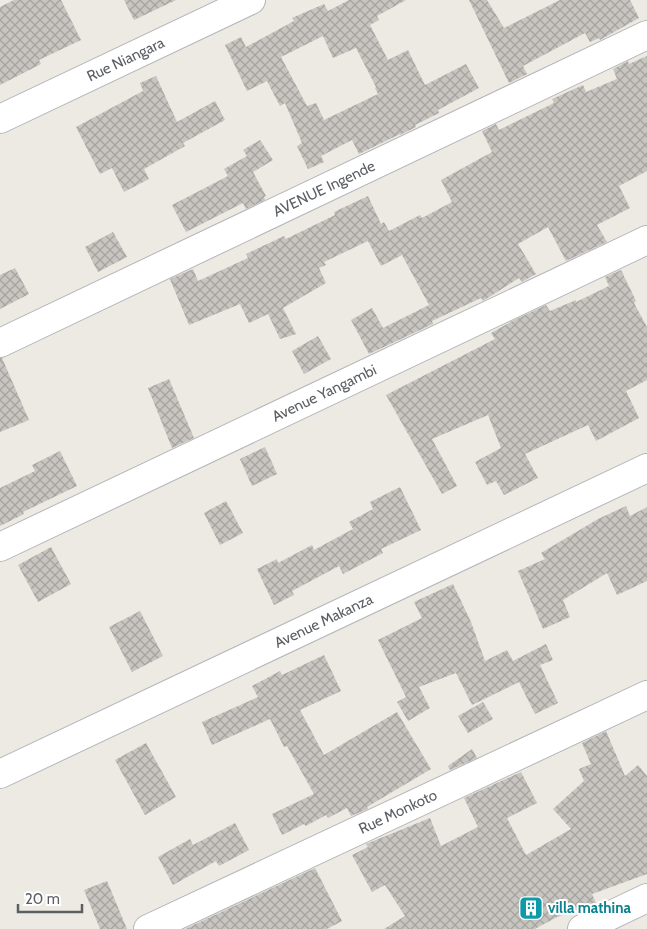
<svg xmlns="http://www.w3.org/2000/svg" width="647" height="929" viewBox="0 0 647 929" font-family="Cabin,sans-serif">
	<defs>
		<pattern id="building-cross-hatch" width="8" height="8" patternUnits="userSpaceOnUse" patternTransform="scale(1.25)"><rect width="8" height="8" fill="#c8c5c0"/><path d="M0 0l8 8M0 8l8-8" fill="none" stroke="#a5a3a0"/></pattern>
	</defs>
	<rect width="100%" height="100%" fill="#edeae3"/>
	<g fill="url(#building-cross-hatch)" fill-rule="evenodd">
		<path d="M 14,0 L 61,0 L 81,40 L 39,60 L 41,64 L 0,85 L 0,7 Z"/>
		<path d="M 124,0 L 176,0 L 134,20 Z"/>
		<path d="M 349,0 L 406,0 L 377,16 L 379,20 L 370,25 L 388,60 L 408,50 L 425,85 L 466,64 L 479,88 L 438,110 L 439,113 L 415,125 L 416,127 L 400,135 L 400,134 L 359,154 L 352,140 L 321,156 L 324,162 L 308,169 L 297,146 L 302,143 L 285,103 L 280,106 L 267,81 L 247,91 L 225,45 L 241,37 L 246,47 L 294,21 L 292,18 L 324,4 L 328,11 ZM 323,36 L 333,58 L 356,48 L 376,87 L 375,88 L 378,94 L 324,120 L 316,103 L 307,106 L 281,57 Z"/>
		<path d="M 469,0 L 487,0 L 504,28 L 560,0 L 630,0 L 639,18 L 600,40 L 599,38 L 590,42 L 585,33 L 523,66 L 527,74 L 509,83 Z"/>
		<path d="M 647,56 L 647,171 L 619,186 L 630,208 L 597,225 L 607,242 L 566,261 L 548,227 L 518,244 L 536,274 L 522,282 L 519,278 L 483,301 L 481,298 L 432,321 L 433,324 L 369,354 L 351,320 L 372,308 L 383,328 L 429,305 L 402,255 L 381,266 L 368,241 L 324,262 L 326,265 L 319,268 L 326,283 L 283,308 L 296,334 L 280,339 L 268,314 L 249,323 L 240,304 L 189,325 L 170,279 L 193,269 L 198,281 L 248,258 L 246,254 L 284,236 L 286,239 L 335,215 L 334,212 L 368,196 L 381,224 L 384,222 L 389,231 L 420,215 L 422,218 L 452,202 L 441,180 L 492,152 L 482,131 L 496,124 L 499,130 L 554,103 L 552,99 L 583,85 L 586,92 L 617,79 L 613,69 L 628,61 L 629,64 Z"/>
		<path d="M 156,76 L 177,122 L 215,101 L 225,120 L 183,143 L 185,146 L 144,169 L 149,179 L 124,192 L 112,168 L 100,174 L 76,127 L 143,91 L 140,83 Z"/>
		<path d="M 260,140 L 273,160 L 253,172 L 266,196 L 264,197 L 265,200 L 246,209 L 243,203 L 186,232 L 172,205 L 228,176 L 224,169 L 247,156 L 243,150 Z"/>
		<path d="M 113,232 L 127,257 L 98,272 L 85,247 Z"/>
		<path d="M 15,268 L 29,294 L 0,309 L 0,275 Z"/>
		<path d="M 621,270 L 636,301 L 634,303 L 647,327 L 647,380 L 626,391 L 639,418 L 596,441 L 588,425 L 525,454 L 538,478 L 504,495 L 496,481 L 487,485 L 475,462 L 501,448 L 488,415 L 432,439 L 457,486 L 442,494 L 386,395 L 495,339 L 491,333 L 512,321 L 546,305 L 550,311 L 576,300 L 576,302 L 609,286 L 605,277 Z"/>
		<path d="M 318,336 L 331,359 L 304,374 L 292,351 Z"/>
		<path d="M 0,358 L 2,358 L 29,420 L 0,432 Z"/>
		<path d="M 169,379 L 194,438 L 172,448 L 148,388 Z"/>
		<path d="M 265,447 L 277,474 L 252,486 L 240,459 Z"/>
		<path d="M 60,451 L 77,486 L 23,512 L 24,514 L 0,526 L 0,488 L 35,471 L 32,465 Z"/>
		<path d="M 400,487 L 421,530 L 381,549 L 383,553 L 343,574 L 339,566 L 292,591 L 294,595 L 274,605 L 257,569 L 277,559 L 278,563 L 312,545 L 314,550 L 353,529 L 349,522 L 373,509 L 370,502 Z"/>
		<path d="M 226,501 L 243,533 L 220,545 L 204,513 Z"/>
		<path d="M 626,506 L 630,516 L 647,507 L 647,581 L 617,595 L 607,573 L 563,600 L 570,617 L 543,629 L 518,571 L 545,559 L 541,553 L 598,519 Z"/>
		<path d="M 51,547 L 71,584 L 38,602 L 18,565 Z"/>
		<path d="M 453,584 L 471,622 L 485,661 L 507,650 L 513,661 L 546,644 L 553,660 L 540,665 L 558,703 L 535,714 L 519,682 L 472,705 L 456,673 L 419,687 L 430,708 L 408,721 L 397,702 L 406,697 L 378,640 L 422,618 L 414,602 Z"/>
		<path d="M 140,611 L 163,656 L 132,672 L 109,627 Z"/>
		<path d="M 324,655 L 341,691 L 300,710 L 324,755 L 397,712 L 431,769 L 367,807 L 368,809 L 351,816 L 347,808 L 328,818 L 326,815 L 306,826 L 304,824 L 282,835 L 272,814 L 314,794 L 287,746 L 284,747 L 270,719 L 212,745 L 202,722 L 258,697 L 252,686 L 280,671 L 282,675 Z"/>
		<path d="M 483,702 L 493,719 L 468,733 L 458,716 Z"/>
		<path d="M 606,731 L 625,776 L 638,765 L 647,776 L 647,874 L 592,894 L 596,903 L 557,917 L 535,929 L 384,929 L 405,916 L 385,885 L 372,892 L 352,855 L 368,847 L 366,844 L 430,818 L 441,846 L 478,827 L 464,798 L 521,772 L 537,803 L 507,818 L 526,855 L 571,829 L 553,809 L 584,781 L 579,769 L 591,764 L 582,743 Z"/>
		<path d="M 146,743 L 176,797 L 145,815 L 115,760 Z"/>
		<path d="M 472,749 L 477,758 L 450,770 L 448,766 Z"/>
		<path d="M 235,823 L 249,850 L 219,866 L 216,861 L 173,885 L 158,857 L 190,839 L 193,845 Z"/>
		<path d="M 315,868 L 342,921 L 327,929 L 185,929 Z"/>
		<path d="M 107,881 L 127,929 L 100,929 L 84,890 Z"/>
	</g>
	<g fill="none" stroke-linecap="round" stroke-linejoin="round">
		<g stroke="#b3b5b9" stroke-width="30">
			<g id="minor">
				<path id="s1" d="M 0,119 L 251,0"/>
				<path id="s2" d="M 0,343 L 647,35"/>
				<path id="s3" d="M 0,547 L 647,240"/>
				<path id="s4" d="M 0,774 L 647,468"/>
				<path id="s5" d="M 148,929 L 647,695"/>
				<path d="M 582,929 L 647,898"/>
			</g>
		</g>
		<use href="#minor" stroke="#fff" stroke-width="28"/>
	</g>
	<defs>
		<g id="building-square" transform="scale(1.25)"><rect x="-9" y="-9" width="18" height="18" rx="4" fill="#0f9aa8" stroke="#fff"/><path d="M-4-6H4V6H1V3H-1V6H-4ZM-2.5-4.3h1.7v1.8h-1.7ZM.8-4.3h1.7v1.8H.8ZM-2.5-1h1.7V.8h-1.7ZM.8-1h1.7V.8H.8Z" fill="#fff"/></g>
	</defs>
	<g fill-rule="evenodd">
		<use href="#building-square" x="531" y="908"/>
	</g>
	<g text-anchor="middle" stroke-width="4" stroke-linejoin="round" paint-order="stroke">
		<g font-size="15" fill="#5b5f63" stroke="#fff">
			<text dy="5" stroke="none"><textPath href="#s1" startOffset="139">Rue Niangara</textPath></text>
			<text dy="5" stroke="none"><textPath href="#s2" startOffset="359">AVENUE Ingende</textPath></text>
			<text dy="5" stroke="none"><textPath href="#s3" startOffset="359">Avenue Yangambi</textPath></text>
			<text dy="5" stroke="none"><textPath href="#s4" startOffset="358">Avenue Makanza</textPath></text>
			<text dy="5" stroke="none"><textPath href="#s5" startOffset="276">Rue Monkoto</textPath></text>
		</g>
		<g font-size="15" font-weight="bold" fill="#0d838f" stroke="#fff" text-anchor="start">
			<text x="548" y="913">villa mathina</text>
		</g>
	</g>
	<path d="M18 904v8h64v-8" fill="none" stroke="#5b5f63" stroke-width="2.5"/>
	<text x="25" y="904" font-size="15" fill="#5b5f63" stroke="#ffffff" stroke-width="4" paint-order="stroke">20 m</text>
</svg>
